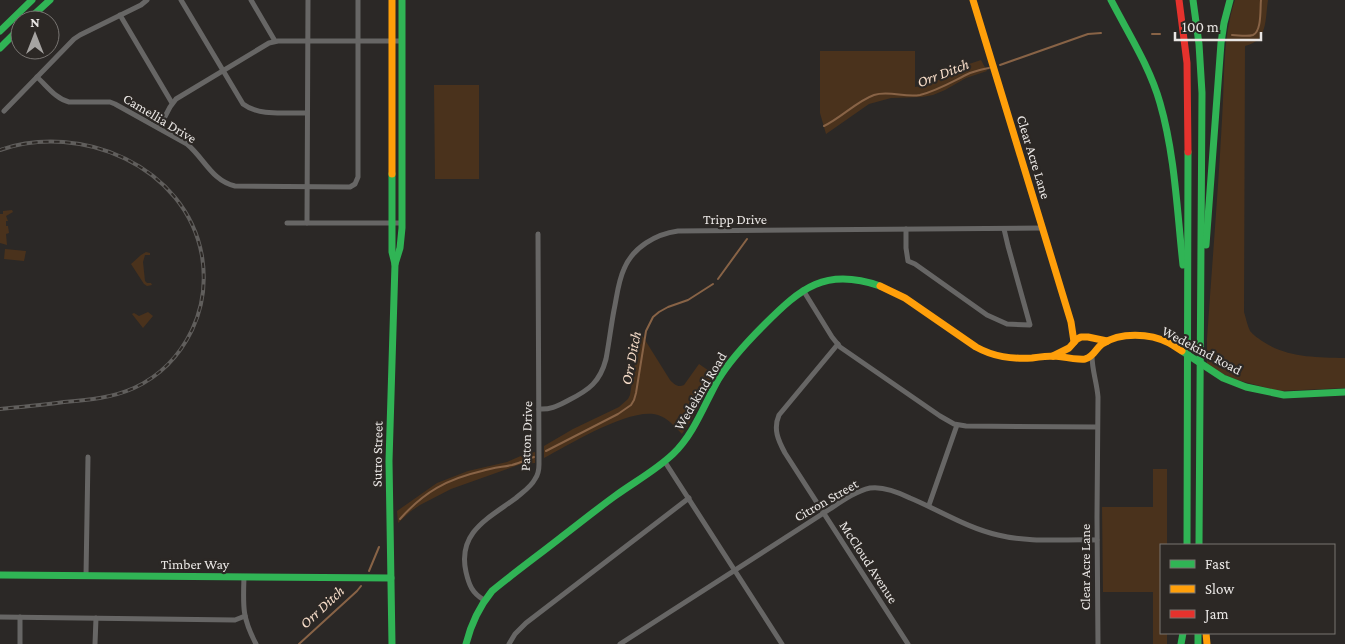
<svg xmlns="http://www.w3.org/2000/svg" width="1345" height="644" viewBox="0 0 1345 644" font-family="'Crimson Pro',serif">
	<rect width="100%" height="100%" fill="#2b2826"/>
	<g fill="#4a321c">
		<path d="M 1235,0 L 1268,0 C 1265,19 1268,41 1245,46 L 1244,312 C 1246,318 1247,325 1250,331 C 1253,335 1258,338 1262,341 C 1288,358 1315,357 1345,358 L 1345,388 L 1279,391 L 1237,380 L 1223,374 L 1207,364 L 1207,339 C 1212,266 1218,193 1222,120 C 1225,80 1222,39 1235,0 Z"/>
		<path d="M 820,51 L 915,51 L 915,87 L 931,84 L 963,66 L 981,60 L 987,71 L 966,78 L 945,90 L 933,95 L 922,97 L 891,98 L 869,104 L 826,134 L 820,113 Z"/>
		<path d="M 434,85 L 479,85 L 479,179 L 435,179 Z"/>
		<path d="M 12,210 L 13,212 L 6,216 L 8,221 L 6,221 L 6,226 L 8,226 L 9,233 L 6,234 L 7,245 L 0,243 L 0,214 L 3,214 L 3,211 Z"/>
		<path d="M 5,249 L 26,251 L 24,261 L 4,259 Z"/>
		<path d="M 146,252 L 150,253 L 150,255 L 145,255 L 143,262 L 145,281 L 147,283 L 151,283 L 152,285 L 147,286 L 144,284 L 131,264 L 141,255 Z"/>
		<path d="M 148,312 L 153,316 L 143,328 L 132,314 L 134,313 L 139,316 Z"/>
		<path d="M 640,332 L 670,380 C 674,384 678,388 684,385 L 699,364 L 715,375 L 692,419 L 682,434 C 675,427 668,418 658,415 C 632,406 568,445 544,458 L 544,446 L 573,429 L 619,407 L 628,399 L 630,395 Z"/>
		<path d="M 535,452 L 535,463 L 521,464 L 451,489 L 420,505 L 411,511 L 398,523 L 397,511 L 437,483 L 468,471 L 507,462 L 523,455 Z"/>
		<path d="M 1153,469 L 1167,469 L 1167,545 L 1161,545 L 1161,633 L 1167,633 L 1167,644 L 1153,644 L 1153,592 L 1103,592 L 1102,507 L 1153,507 Z"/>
	</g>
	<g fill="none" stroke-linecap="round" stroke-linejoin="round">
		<g stroke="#886346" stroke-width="2">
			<path d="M 1152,34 L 1160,34"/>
			<path d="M 1232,35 C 1238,35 1247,37 1253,35 C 1262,31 1260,8 1261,0"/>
			<path d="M 1000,65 L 1088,34 L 1101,33"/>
			<path d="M 824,126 C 841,118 857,101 874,95 C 889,90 905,98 920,95 C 939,90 953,81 970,73 C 976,71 982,69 989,68"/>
			<path d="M 718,279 L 747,239"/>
			<path d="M 546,451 L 618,414 L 631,405 L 634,400 L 636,393 L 646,331 L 653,317 L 659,312 L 668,307 L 688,300 L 713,284"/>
			<path d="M 400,519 C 424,492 447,479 482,471 C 491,468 502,467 512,465 C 519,463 526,460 534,457"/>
			<path d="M 369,571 L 379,547"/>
			<path d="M 299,644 L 357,591 L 361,586"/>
		</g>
		<g stroke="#676665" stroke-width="5">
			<path d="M 181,0 L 243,104 C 260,117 287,112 307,113"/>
			<path d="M 251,0 L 275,41"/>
			<path d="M 120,15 L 172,103"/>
			<path d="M 37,77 C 47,86 56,99 69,102 L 110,102 L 115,104 L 187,144 C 204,158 212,181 235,186 L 350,187 L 355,184 L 358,177 L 358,0"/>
			<path d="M 4,111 L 74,39 L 80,35 L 141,5 L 147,0"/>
			<path d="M 159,128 L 170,107 L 176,99 L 269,43 L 278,41 L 402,41"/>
			<path d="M 287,223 L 401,223"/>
			<path d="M 307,223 L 308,0"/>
			<path d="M 906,229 L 906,248 L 908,261 L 915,264 L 987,315 L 1007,324 L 1030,325 L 1008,246 L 1004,229"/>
			<path d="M 803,290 L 832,337 L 840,347 L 940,416 L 954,424 L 966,426 L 1097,427"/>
			<path d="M 838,344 L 779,415 C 773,429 778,440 785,453 L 908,644"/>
			<path d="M 1092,356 C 1092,370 1097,383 1098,397 L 1097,517 L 1098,644"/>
			<path d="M 539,409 C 551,410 559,405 569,400 C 589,390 600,382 606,359 C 609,343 611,326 614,310 C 617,296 618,282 624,269 C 633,247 656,234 678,231 L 1043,228"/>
			<path d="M 665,462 L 782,644"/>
			<path d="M 929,505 L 957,425"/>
			<path d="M 86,576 L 88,457"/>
			<path d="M 244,577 C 243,607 242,617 256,644"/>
			<path d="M 484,600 C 472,593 469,585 466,572 C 457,532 489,518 516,498 C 523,492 531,487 535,479 C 538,475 539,469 539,464 L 538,234"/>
			<path d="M 0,617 L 235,620 L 245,616"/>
			<path d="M 20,617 L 20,644"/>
			<path d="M 95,644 L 96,618"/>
			<path d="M 509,644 L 515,634 L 526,623 L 689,498"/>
			<path d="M 620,644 L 830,509 C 842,501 856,491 870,488 C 884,486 898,492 910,498 C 939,510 967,528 998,535 C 1030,543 1064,539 1097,540"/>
		</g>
		<g stroke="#30b455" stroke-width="7">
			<path d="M 1111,0 C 1128,33 1150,67 1160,103 C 1175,155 1177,211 1183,265"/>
			<path d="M 1193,0 L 1199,44 L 1202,93 L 1199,545"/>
			<path d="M 28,20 L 50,0"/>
			<path d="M 0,31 L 32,0"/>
			<path d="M 0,48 L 20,28"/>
			<path d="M 392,174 L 392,252 L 395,264 L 389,461 L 392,644"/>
			<path d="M 1206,245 L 1221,43 L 1224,23 L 1230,0"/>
			<path d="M 395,264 L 400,248 L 402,228 L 402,0"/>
			<path d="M 1182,351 L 1223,378 L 1246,387 L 1284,395 L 1345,392"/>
			<path d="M 1187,545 L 1188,152"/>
			<path d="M 0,575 L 391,578"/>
			<path d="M 1198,633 L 1198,644"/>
			<path d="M 466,644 C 471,624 479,607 492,591 C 515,572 540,554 564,535 C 581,522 597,509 615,496 C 634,482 655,471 673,454 C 694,434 704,405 718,380 C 730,360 747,342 764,325 C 801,288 825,267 880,286"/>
			<path d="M 1181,644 L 1183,633"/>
		</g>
		<g stroke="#ff9f0a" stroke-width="7">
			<path d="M 392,0 L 392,174"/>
			<path d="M 973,0 L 1071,322 L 1074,342"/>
			<path d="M 880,286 L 905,298 L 976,347 C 994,357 1011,359 1032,358 C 1039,357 1047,356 1055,356 C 1062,357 1079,360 1085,359 C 1094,357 1096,348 1102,344 C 1120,332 1150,333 1169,343 C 1173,345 1177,348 1182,351"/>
			<path d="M 1053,356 L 1069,348 L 1077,339 L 1081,337 L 1088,337 L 1107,341"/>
			<path d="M 1206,633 L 1207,644"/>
		</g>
		<path stroke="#e5322d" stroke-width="7" d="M 1179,0 L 1187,63 L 1188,152"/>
		<g stroke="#605e5c" stroke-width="4">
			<path id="rail" d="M 0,150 C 81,122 186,166 202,256 C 206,281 203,307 192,330 C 180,355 160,376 134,388 C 112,398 88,400 64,402 C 43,405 21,407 0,409"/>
		</g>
		<use href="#rail" stroke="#2c2825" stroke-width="2" stroke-dasharray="5.5" stroke-linecap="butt"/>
	</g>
	<g text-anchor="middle" stroke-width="4.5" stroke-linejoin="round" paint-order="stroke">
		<g font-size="14" fill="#e9e6e4" stroke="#2c2825">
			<text transform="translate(160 118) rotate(31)" y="5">Camellia Drive</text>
			<text transform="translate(1034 157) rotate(73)" y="5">Clear Acre Lane</text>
			<text x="735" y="224">Tripp Drive</text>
			<text transform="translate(1202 350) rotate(28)" y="5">Wedekind Road</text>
			<text transform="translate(700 391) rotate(-59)" y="5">Wedekind Road</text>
			<text transform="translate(526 436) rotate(-88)" y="5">Patton Drive</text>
			<text transform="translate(377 454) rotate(-89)" y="5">Sutro Street</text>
			<text transform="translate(826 500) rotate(-30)" y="5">Citron Street</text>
			<text transform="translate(869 562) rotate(57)" y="5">McCloud Avenue</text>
			<text x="195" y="569">Timber Way</text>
			<text transform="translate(1085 567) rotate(-90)" y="5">Clear Acre Lane</text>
		</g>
		<g font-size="15" font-style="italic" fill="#f8deca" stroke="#2c2825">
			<text transform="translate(943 73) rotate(-21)" y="5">Orr Ditch</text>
			<text transform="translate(631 358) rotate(-79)" y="5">Orr Ditch</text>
			<text transform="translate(322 607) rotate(-43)" y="5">Orr Ditch</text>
		</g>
	</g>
	<rect x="1160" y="544" width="175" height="90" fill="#2c2825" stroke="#787471"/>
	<rect x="1170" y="560" width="25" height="8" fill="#30b455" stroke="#787471"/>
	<text x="1205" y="569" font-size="15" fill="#e9e6e4">Fast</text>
	<rect x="1170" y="585" width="25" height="8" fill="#ff9f0a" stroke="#787471"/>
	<text x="1205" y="594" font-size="15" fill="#e9e6e4">Slow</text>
	<rect x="1170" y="610" width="25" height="8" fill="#e5322d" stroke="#787471"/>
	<text x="1205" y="619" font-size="15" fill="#e9e6e4">Jam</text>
	<g transform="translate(35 35)"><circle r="24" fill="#2c2825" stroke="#787471"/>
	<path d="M0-4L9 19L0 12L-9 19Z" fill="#a6a4a2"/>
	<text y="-8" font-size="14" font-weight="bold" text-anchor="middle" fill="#e9e6e4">N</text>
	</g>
	<path d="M1175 32v8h86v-8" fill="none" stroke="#e9e6e4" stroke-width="2.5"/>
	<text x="1182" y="32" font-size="15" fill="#e9e6e4" stroke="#2c2825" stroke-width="4" paint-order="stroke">100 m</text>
</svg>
